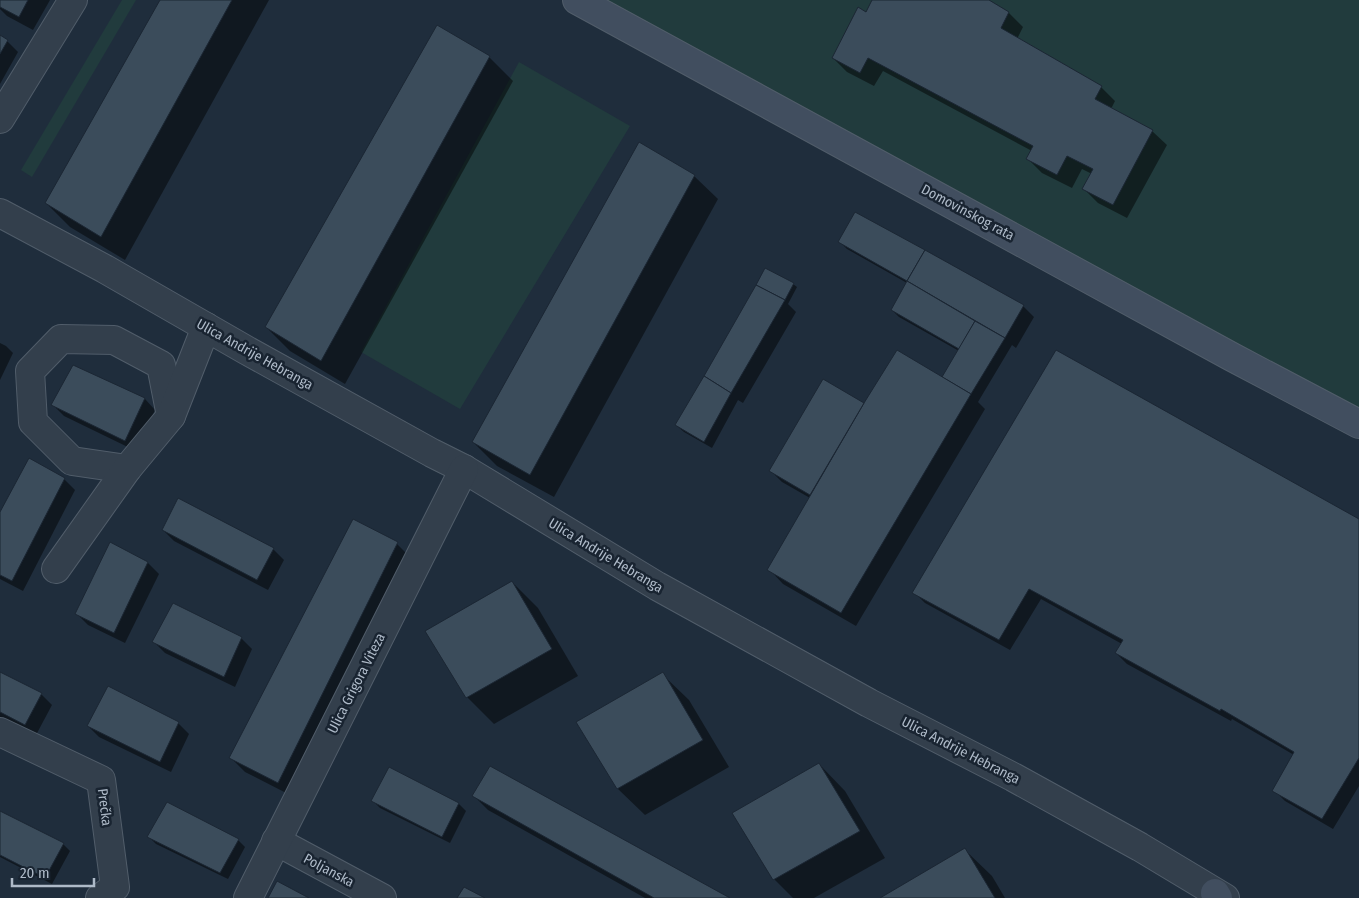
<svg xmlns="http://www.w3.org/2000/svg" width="1359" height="898" viewBox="0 0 1359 898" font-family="'Fira Sans Condensed',sans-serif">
	<rect width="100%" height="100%" fill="#1f2d3c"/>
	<g fill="#213b3d">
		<path d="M 122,0 L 136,0 L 32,177 L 21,170 Z"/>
		<path d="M 599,0 L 1359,0 L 1359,424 Z"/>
		<path d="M 519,62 L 630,126 L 460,409 L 361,352 Z"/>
	</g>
	<g fill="#0007">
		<path d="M 0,0 L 50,0 L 33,30 L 7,16 L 0,9 Z"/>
		<path d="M 162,0 L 269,0 L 125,260 L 70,227 L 46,203 Z"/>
		<path d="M 873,0 L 986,0 L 1009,13 L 1023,27 L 1017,39 L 1101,87 L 1115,101 L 1111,109 L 1152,131 L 1167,145 L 1127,218 L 1098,203 L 1084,189 L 1092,174 L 1082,169 L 1072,188 L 1042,173 L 1028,159 L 1032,151 L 883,71 L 874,86 L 847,72 L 833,58 L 866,14 Z"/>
		<path d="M 0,37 L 7,41 L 18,52 L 0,84 Z"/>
		<path d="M 489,57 L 513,81 L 345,384 L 290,351 L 266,327 Z"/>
		<path d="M 694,176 L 718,199 L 554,497 L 497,466 L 473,442 Z"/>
		<path d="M 840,242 L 1023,306 L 1034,317 L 1016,348 L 1012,345 L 978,402 L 985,409 L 856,626 L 783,584 L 769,569 L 810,498 L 782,482 L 771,471 L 823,380 L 864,405 L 943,378 L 959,351 L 899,317 L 892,310 L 907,283 L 847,249 Z"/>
		<path d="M 793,284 L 797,287 L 788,304 L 796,312 L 743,403 L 738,400 L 712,448 L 684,432 L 676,425 Z"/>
		<path d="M 0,343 L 6,346 L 13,353 L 0,380 Z"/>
		<path d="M 73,366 L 145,399 L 155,410 L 136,451 L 64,416 L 53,405 Z"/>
		<path d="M 64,479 L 75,490 L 23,591 L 0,579 L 0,515 Z"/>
		<path d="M 1359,521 L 1359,786 L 1333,829 L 1285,801 L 1274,790 L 1294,755 L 1232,719 L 1231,721 L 1127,664 L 1116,653 L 1122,644 L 1041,599 L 1010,650 L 925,603 L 914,592 Z"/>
		<path d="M 163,530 L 273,549 L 284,560 L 268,590 L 174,541 Z"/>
		<path d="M 111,544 L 148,563 L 159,574 L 125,643 L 88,625 L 77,614 Z"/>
		<path d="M 397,544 L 411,558 L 292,796 L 245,772 L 231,758 Z"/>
		<path d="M 512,582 L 538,608 L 578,676 L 494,724 L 467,697 Z"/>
		<path d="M 241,638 L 252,649 L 235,687 L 165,653 L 154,642 Z"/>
		<path d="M 0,673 L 41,694 L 52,705 L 36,735 L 0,717 Z"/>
		<path d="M 662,674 L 689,700 L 729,767 L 645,815 L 618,789 L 578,723 Z"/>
		<path d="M 178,723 L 189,734 L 171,772 L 99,737 L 88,726 Z"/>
		<path d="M 819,764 L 845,791 L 885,858 L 814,898 L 793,898 L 774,879 L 734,814 Z"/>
		<path d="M 390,769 L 459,804 L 466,811 L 450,843 L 380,808 L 373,801 Z"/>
		<path d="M 474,796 L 727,898 L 645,898 L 488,810 Z"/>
		<path d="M 0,812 L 63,844 L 70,851 L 52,884 L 0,857 Z"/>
		<path d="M 149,837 L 238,840 L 245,847 L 228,879 L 156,844 Z"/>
		<path d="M 965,850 L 992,876 L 1005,898 L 882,898 Z"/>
	</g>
	<g fill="#3b4c5b" stroke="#1b2633">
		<path d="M 0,0 L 28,0 L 19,17 L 0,7 Z"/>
		<path d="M 160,0 L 232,0 L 101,237 L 45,203 Z"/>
		<path d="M 872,0 L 989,0 L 1009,12 L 1001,28 L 1102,86 L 1095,99 L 1153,130 L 1113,205 L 1082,189 L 1093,169 L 1067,156 L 1057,175 L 1026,159 L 1033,146 L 868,58 L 860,73 L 832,58 L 858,7 L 866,12 Z"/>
		<path d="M 437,25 L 490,56 L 321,361 L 265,327 Z"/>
		<path d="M 0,35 L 8,40 L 0,54 Z"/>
		<path d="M 639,142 L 695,175 L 530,475 L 472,442 Z"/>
		<path d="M 855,212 L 925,250 L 907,281 L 838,242 Z"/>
		<path d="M 925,250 L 1024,305 L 1005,338 L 907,281 Z"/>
		<path d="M 765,268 L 794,283 L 785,300 L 756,285 Z"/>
		<path d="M 907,281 L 975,321 L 959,349 L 891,310 Z"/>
		<path d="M 756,285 L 785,300 L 731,393 L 704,376 Z"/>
		<path d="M 975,321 L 1005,338 L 971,394 L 942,377 Z"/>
		<path d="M 897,350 L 971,394 L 841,613 L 767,570 L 864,403 Z"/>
		<path d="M 1056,350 L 1359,519 L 1359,758 L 1322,819 L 1272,791 L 1294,752 L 1221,709 L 1220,711 L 1115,653 L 1123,640 L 1029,589 L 999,640 L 912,593 Z"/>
		<path d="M 73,365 L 145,398 L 125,441 L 51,405 Z"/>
		<path d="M 704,376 L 731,393 L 704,442 L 675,425 Z"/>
		<path d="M 823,379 L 864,403 L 810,495 L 769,471 Z"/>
		<path d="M 29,458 L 65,478 L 12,581 L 0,575 L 0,512 Z"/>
		<path d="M 178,498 L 274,548 L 257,580 L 162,530 Z"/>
		<path d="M 353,519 L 398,542 L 278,783 L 229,758 Z"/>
		<path d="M 110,542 L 148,562 L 114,633 L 75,614 Z"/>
		<path d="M 512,581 L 552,649 L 466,698 L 425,631 Z"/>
		<path d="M 173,603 L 242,637 L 224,677 L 152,642 Z"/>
		<path d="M 0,672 L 42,693 L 25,725 L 0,712 Z"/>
		<path d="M 663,672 L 703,740 L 617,789 L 576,722 Z"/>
		<path d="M 108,686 L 179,722 L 160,762 L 87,726 Z"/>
		<path d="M 819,763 L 860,831 L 773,880 L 732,813 Z"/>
		<path d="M 490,766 L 730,898 L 654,898 L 472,796 Z"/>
		<path d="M 389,767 L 459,803 L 442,837 L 371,801 Z"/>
		<path d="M 167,802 L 239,839 L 220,873 L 147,837 Z"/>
		<path d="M 0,811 L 64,843 L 45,878 L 0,855 Z"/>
		<path d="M 965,848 L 995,898 L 880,898 Z"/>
		<path d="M 277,881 L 309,898 L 268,898 Z"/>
		<path d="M 464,887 L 485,898 L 457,898 Z"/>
	</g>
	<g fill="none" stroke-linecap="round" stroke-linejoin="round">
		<g stroke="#515d6a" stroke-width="30">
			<g id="street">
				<path d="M 0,119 L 73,0"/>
				<path d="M 0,213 L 105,269 L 246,350 L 432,453 L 464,469 L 657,586 L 869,703 L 1013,777 L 1140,847 L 1225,898"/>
				<path d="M 127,469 L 72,461 L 33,422 L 30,371 L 61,339 L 114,340 L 161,365 L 171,416"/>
				<path d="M 56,569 L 127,469 L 171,416 L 206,327"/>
				<path d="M 0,732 L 101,780 L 115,887 L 100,898"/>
				<path d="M 276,841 L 382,898"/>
				<path d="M 248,898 L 464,469"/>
			</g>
		</g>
		<g stroke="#515d6a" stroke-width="30">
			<g id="secondary">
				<path d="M 577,0 L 1232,357 L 1359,424"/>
				<path d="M 1215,893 L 1218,898"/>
			</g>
		</g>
		<use href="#street" stroke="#333f4c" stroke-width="28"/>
		<use href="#secondary" stroke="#414e5f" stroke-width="28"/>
	</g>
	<g text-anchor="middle" stroke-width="5" stroke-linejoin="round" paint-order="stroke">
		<g font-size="14" fill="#aebac8" stroke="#192431">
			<text transform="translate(968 212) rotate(28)" y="5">Domovinskog rata</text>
			<text transform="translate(255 354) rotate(29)" y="5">Ulica Andrije Hebranga</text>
			<text transform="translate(606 555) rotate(31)" y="5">Ulica Andrije Hebranga</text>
			<text transform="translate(356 683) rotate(-63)" y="5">Ulica Grigora Viteza</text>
			<text transform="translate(961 750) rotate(27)" y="5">Ulica Andrije Hebranga</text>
			<text transform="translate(105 807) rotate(83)" y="5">Prečka</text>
			<text transform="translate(329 870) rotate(28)" y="5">Poljanska</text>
		</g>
	</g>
	<path d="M12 878v8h82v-8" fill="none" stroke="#aebac8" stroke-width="2.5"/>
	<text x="20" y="878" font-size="15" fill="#aebac8" stroke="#192431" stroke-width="4" paint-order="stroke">20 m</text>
</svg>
